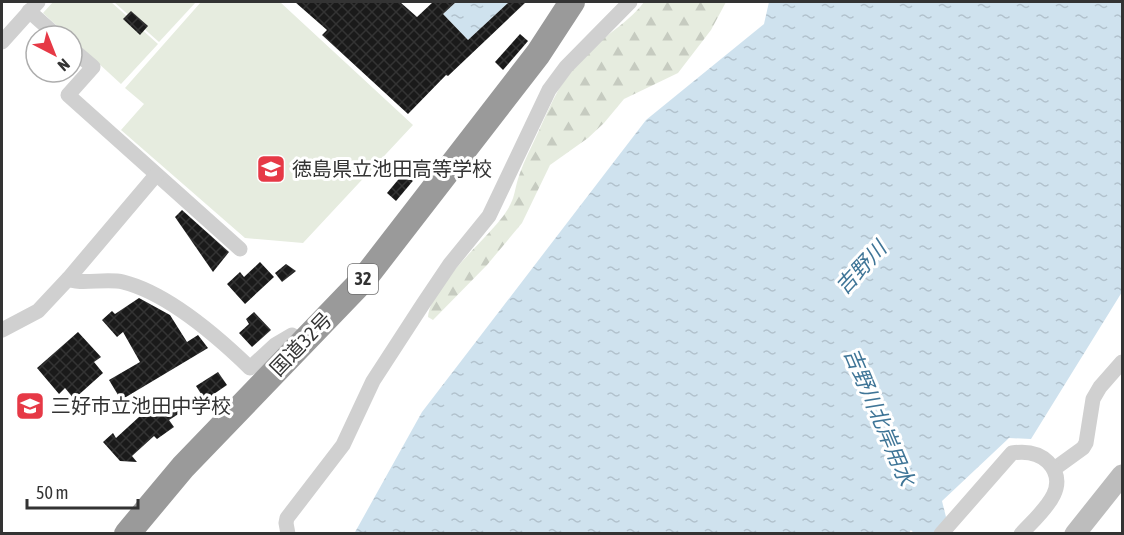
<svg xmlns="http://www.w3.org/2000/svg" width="1124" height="535" viewBox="0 0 1124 535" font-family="'Asap Condensed','Noto Sans JP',sans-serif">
	<defs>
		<pattern id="forest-firs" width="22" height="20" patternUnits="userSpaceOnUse" patternTransform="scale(1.5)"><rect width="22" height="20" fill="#e6ecdf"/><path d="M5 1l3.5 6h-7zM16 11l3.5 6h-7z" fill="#c6cbc0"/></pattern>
		<pattern id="water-ripples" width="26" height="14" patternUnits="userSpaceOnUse" patternTransform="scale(1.5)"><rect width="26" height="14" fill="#cfe2ee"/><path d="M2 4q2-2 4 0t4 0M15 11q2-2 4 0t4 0" fill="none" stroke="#b2c2cd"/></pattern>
		<pattern id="building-cross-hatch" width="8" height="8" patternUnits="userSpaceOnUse" patternTransform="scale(1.5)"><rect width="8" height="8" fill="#1a1a1a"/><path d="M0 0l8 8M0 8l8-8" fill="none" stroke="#333"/></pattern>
	</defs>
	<rect width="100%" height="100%" fill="#fff"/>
	<g fill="#e6ecdf">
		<path d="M 53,2 L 111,2 L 158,44 L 121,84 L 72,39 L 72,36 L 68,36 L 43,13 Z"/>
		<path d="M 114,2 L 196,2 L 159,42 Z"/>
		<path d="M 201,2 L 280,2 L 413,125 L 303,243 L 245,238 L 121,130 L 144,104 L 125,88 Z"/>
	</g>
	<path fill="url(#forest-firs)" d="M 644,2 L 726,2 L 711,30 L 678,73 L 624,99 L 604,123 L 588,138 L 550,165 L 522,223 L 487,265 L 433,320 L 428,317 C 431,285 485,241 504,215 C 517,196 513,192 520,173 C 524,161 530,150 535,139 C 547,114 558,84 577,63 C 597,39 626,26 644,2 Z"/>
	<g fill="url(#water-ripples)">
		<path d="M 456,2 L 509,2 L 468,40 L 443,14 Z"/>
		<path d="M 769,2 L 1122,2 L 1122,292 L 1031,439 L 1009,438 L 942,501 L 950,533 L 914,533 L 911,530 L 908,534 L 354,534 L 422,412 L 646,120 L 764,24 Z"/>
	</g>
	<g fill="url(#building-cross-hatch)">
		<path d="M 295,2 L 400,2 L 417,17 L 433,2 L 456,2 L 443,14 L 468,40 L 509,2 L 526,2 L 448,76 L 446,75 L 408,114 L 322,35 L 327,30 Z"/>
		<path d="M 131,11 L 148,26 L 140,35 L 123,19 Z"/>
		<path d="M 520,34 L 528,41 L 503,70 L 495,62 Z"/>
		<path d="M 408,168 L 417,176 L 396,201 L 387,193 Z"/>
		<path d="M 182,210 L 229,252 L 213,272 L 175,217 Z"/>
		<path d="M 260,262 L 274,277 L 245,304 L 227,284 L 240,272 L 244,277 Z"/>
		<path d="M 286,264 L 296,271 L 282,282 L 275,273 Z"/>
		<path d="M 139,298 L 170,315 L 187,342 L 198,335 L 208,348 L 121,400 L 109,380 L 140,362 L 123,332 L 117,337 L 102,320 L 112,311 L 115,314 Z"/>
		<path d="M 254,312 L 271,330 L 252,347 L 239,333 L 249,324 L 246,319 Z"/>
		<path d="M 78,332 L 101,357 L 94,362 L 103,373 L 74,399 L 65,388 L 59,394 L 37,368 Z"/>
		<path d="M 218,372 L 227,385 L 205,400 L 196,386 Z"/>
		<path d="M 169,397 L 180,413 L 169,420 L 174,427 L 157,439 L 154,436 L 132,456 L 137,462 L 120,461 L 103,442 L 113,433 L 116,438 L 139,417 Z"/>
	</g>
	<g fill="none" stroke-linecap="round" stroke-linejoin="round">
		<g stroke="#d0d0d0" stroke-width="15">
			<path d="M 29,11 L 57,36"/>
			<path d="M 2,42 L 38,2"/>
			<path d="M 72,49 L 93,67 L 68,95 L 240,249"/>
			<path d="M 68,279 C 79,285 107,278 123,282 C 167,293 218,337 250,368 L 275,345 L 292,335 L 303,342"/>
			<path d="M 2,330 L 38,311 L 68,279 L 156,175"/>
			<path d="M 1054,469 L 1083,448 L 1086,443 L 1093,399 L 1100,387 L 1122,362"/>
			<path d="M 288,534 L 286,523 L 287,518 L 343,445 L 373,381 L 423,304 L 450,264 L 489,216 L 549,90 L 566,67 L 630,2"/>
			<path d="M 941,534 L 1012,453 C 1025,451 1038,452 1048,462 C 1073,488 1039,514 1021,534"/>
		</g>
		<path stroke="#bdbdbd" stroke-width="21" d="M 1075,534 L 1122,475"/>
		<path stroke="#9a9a9a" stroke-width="26" d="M 127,534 L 183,467 L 364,279 L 538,54 L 572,2"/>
	</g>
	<defs>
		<g id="school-square" transform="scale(1.5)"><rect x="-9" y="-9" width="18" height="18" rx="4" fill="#e63946" stroke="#fff"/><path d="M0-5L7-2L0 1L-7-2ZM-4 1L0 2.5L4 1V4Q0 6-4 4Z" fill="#fff"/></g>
	</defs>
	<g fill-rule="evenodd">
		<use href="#school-square" x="271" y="169"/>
		<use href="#school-square" x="30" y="406"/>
	</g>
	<g text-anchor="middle" stroke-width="6" stroke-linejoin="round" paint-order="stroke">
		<rect fill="#fff" stroke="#707070" stroke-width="1.5" x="348" y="264" width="30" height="30" rx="4.5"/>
		<g font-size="18" font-weight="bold" fill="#333">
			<text x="363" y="285">32</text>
		</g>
		<g font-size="20" fill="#333" stroke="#fff" text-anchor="start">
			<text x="292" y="176">徳島県立池田高等学校</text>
			<text x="51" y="413">三好市立池田中学校</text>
		</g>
		<g font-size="20" fill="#333" stroke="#fff">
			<text transform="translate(301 344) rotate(-46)" y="7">国道32号</text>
		</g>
		<g font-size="21" font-style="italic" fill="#3f7597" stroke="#fff">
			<text transform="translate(861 268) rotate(-47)" y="7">吉野川</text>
			<text transform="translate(879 417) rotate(67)" y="7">吉野川北岸用水</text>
		</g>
	</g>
	<rect width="1124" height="535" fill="none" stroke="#333333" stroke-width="6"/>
	<g transform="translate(54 54) rotate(138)"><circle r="28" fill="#ffffff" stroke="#adadad" stroke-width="1.5"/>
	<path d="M0-4.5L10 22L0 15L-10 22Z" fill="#e63946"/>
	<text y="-9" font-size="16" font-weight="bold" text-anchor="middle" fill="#333333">N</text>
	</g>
	<path d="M27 499v9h111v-9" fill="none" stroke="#333333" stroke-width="3"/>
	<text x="36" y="499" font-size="18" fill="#333333" stroke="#ffffff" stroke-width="4.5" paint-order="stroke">50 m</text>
</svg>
